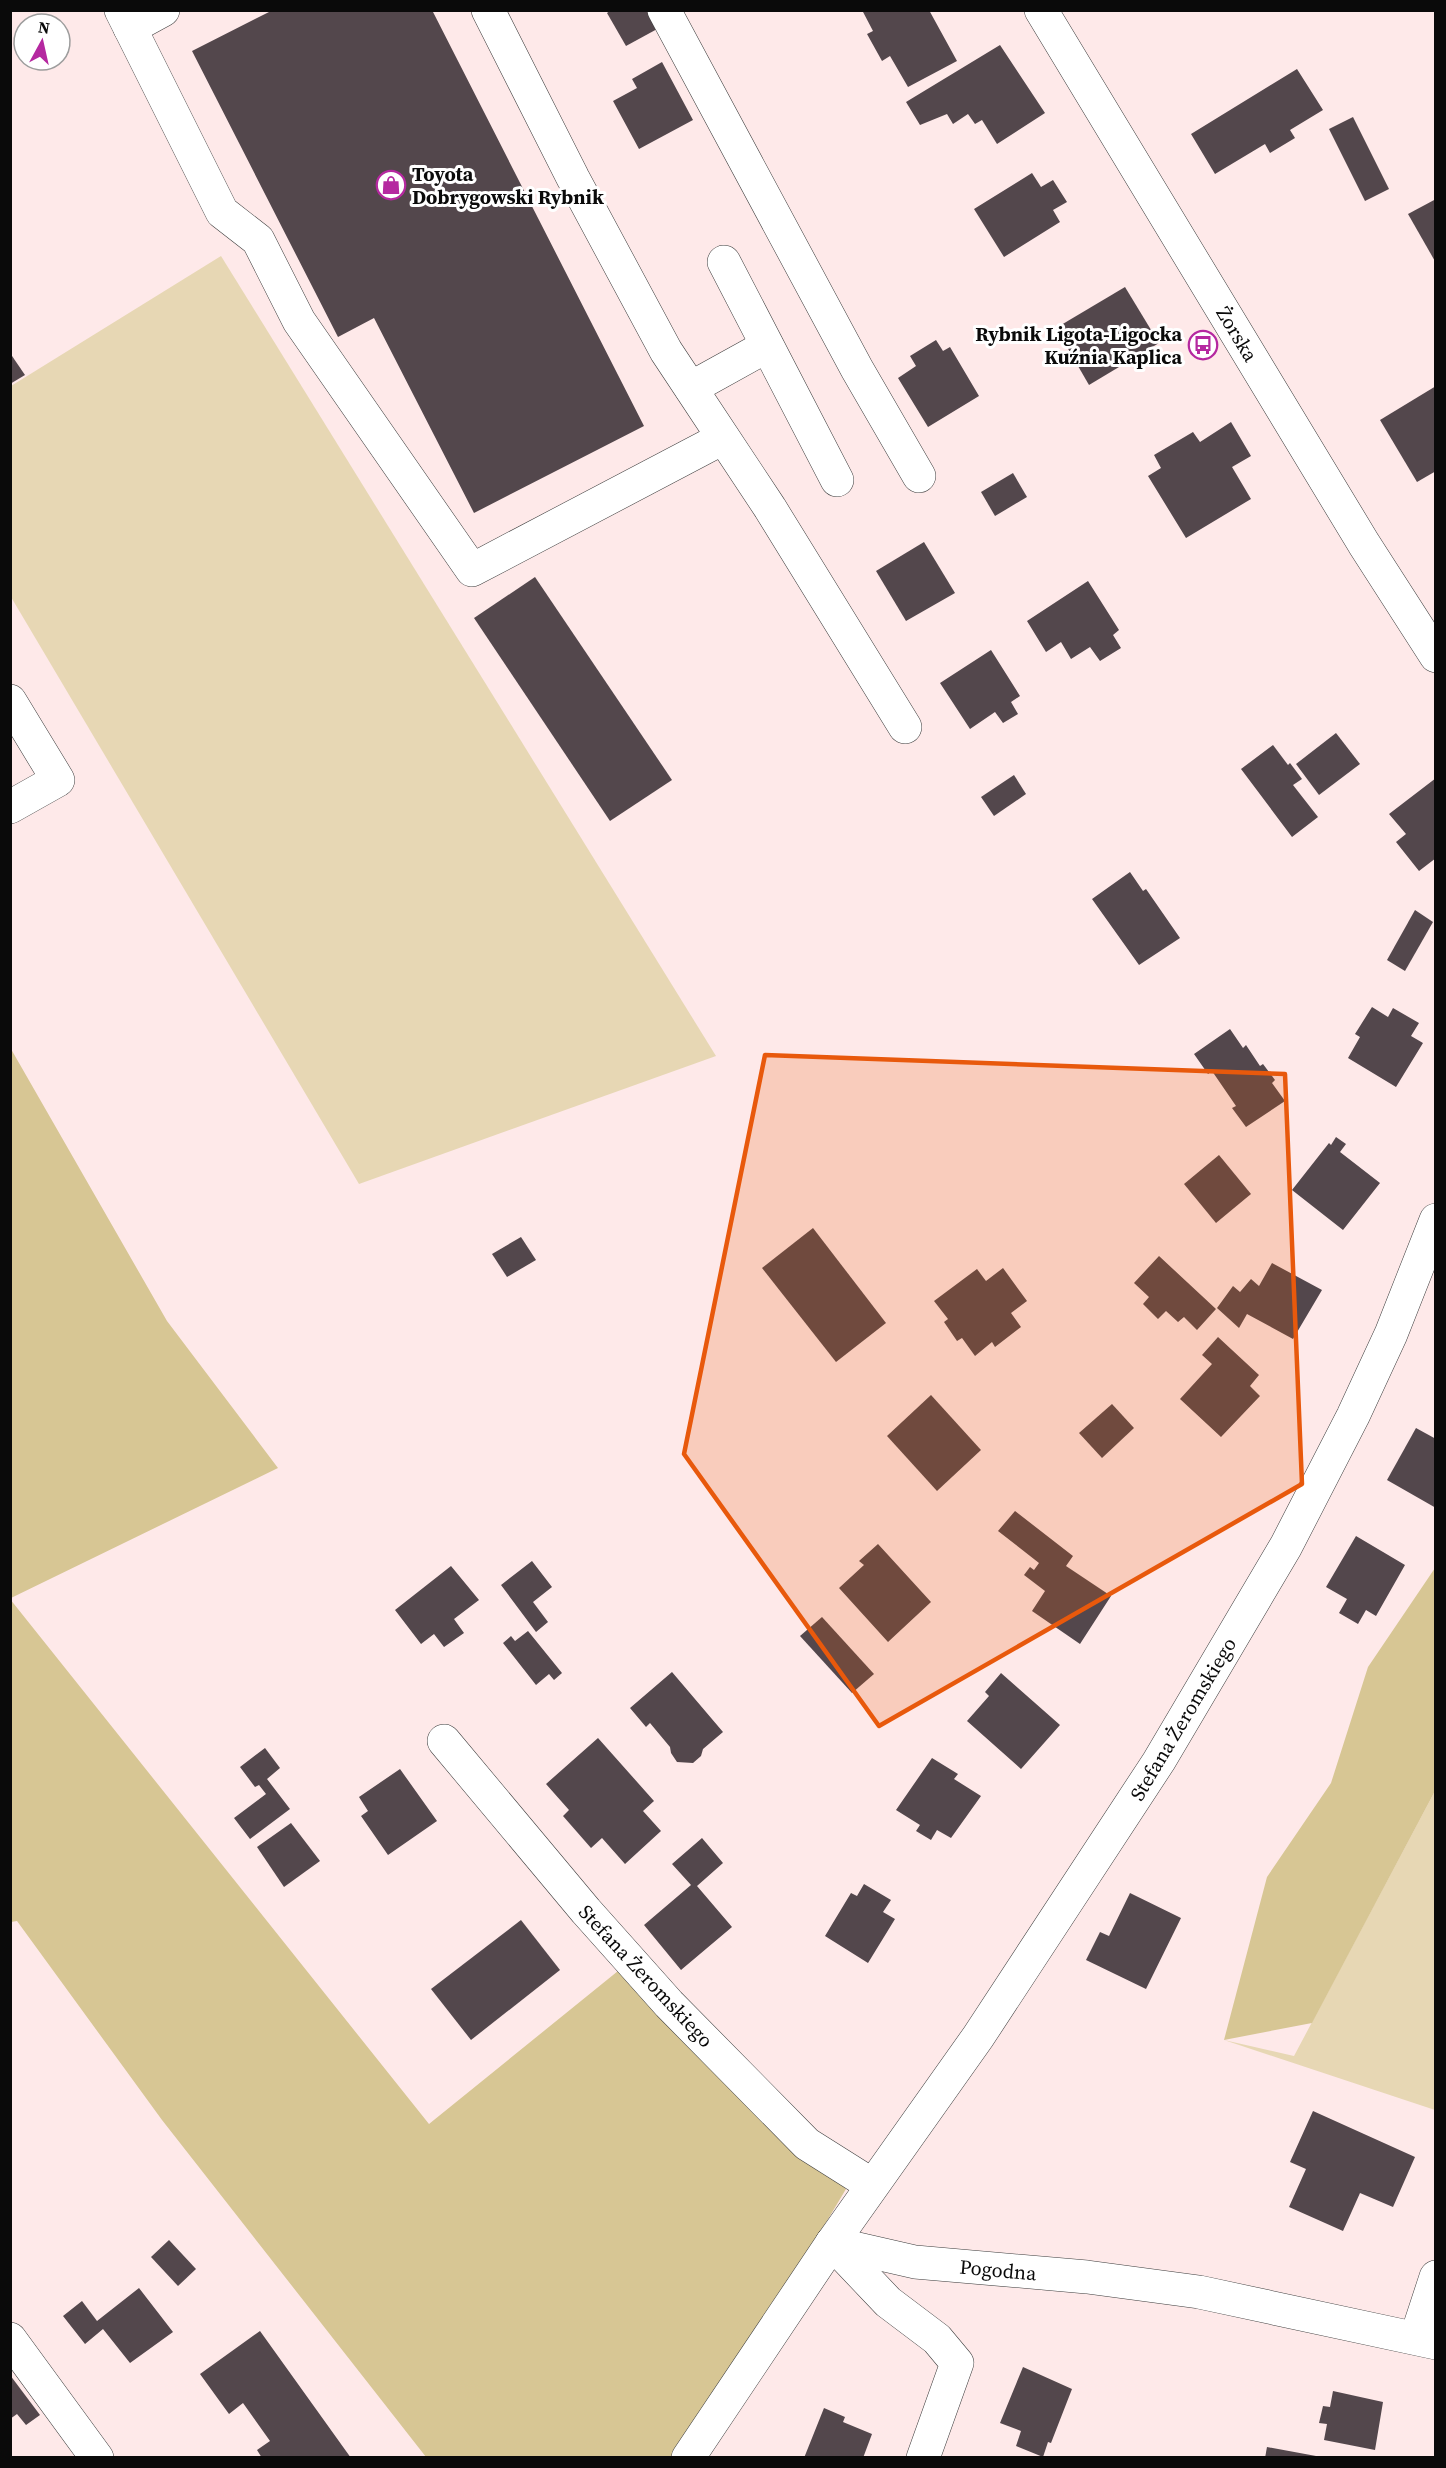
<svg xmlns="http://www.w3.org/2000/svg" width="1446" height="2468" viewBox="0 0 1446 2468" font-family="'Source Serif 4',serif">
	<rect width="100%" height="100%" fill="#fee9e9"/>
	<g fill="#e7d7b4">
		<path d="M 221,256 L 716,1056 L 359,1184 L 11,597 L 11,386 Z"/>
		<path d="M 1435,1791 L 1435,2110 L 1224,2040 L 1294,2056 Z"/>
	</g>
	<g fill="#d7c694">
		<path d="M 11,1049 L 167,1321 L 278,1468 L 11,1598 Z"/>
		<path d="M 1435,1568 L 1435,1791 L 1312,2023 L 1224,2040 L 1267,1877 L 1331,1783 L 1368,1667 Z"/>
		<path d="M 10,1599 L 429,2124 L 618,1971 L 846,2189 L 686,2457 L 426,2457 L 162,2120 L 17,1921 L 11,1922 Z"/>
	</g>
	<g fill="#53474c">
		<path d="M 273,10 L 432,10 L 644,426 L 474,513 L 374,318 L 338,337 L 192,51 Z"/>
		<path d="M 611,10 L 649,10 L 659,28 L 626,46 L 607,13 Z"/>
		<path d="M 862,10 L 929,10 L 957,61 L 908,87 L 890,56 L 882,61 L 867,34 L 873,31 Z"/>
		<path d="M 1000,45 L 1045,113 L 997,144 L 982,120 L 975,124 L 968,114 L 953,124 L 947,114 L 920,125 L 906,102 Z"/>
		<path d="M 662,62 L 693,120 L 639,149 L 613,101 L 637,88 L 632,79 Z"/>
		<path d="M 1297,69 L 1323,110 L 1290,130 L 1295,138 L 1270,153 L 1265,144 L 1215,174 L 1191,134 Z"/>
		<path d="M 1353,117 L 1389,189 L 1365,201 L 1329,129 Z"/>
		<path d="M 1032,173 L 1041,187 L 1053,180 L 1067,202 L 1053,210 L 1060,222 L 1004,257 L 974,209 Z"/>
		<path d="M 1436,199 L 1436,263 L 1408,214 Z"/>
		<path d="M 1125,287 L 1159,343 L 1089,385 L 1056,328 Z"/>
		<path d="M 936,340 L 943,351 L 950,347 L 979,396 L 928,427 L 898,378 L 916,366 L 910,356 Z"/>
		<path d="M 10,353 L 25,375 L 10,384 Z"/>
		<path d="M 1436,386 L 1436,471 L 1417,482 L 1380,420 Z"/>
		<path d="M 1231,422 L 1251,456 L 1232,467 L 1251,499 L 1186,538 L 1148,476 L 1161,468 L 1154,455 L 1193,432 L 1200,442 Z"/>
		<path d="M 1013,473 L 1027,497 L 995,516 L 981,492 Z"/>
		<path d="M 924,542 L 955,593 L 906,621 L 876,571 Z"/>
		<path d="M 535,577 L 672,780 L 610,821 L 474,618 Z"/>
		<path d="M 1088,581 L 1119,630 L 1113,635 L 1121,648 L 1100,661 L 1090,647 L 1071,659 L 1061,642 L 1046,652 L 1027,621 Z"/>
		<path d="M 991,650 L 1020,696 L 1011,702 L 1018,714 L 1003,723 L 995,712 L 970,729 L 940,683 Z"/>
		<path d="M 1336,733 L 1360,764 L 1319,795 L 1296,764 Z"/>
		<path d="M 1273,745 L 1288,765 L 1290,763 L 1302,779 L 1293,785 L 1318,817 L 1292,837 L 1241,769 Z"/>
		<path d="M 1014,775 L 1026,794 L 994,816 L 981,797 Z"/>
		<path d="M 1436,778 L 1436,858 L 1419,871 L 1396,842 L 1406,834 L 1389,814 Z"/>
		<path d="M 1130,872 L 1143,891 L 1146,889 L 1180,938 L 1139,965 L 1092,899 Z"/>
		<path d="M 1415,910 L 1433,922 L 1405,971 L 1387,960 Z"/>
		<path d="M 1372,1007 L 1388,1017 L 1393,1008 L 1419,1023 L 1411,1036 L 1423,1043 L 1396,1087 L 1348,1058 L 1360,1037 L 1355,1034 Z"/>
		<path d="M 1230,1029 L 1243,1048 L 1246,1045 L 1260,1066 L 1263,1064 L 1275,1080 L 1272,1083 L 1285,1101 L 1246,1127 L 1232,1108 L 1236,1106 L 1212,1071 L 1208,1074 L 1194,1054 Z"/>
		<path d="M 1336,1137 L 1346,1144 L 1340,1152 L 1380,1183 L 1343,1230 L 1292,1190 L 1329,1143 L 1331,1145 Z"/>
		<path d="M 1219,1155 L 1251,1194 L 1216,1223 L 1184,1184 Z"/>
		<path d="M 813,1228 L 886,1323 L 836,1362 L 762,1268 Z"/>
		<path d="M 521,1237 L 536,1260 L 507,1277 L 492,1254 Z"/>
		<path d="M 1159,1256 L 1216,1309 L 1197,1330 L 1184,1317 L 1178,1322 L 1166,1311 L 1158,1319 L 1143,1304 L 1149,1297 L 1134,1283 Z"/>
		<path d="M 1272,1263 L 1322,1290 L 1293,1339 L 1247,1314 L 1239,1328 L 1217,1308 L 1233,1286 L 1240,1292 L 1251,1279 L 1259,1286 Z"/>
		<path d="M 1003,1268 L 1027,1301 L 1011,1313 L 1021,1327 L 995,1347 L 992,1342 L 975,1356 L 962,1338 L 957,1341 L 944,1322 L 948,1319 L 934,1301 L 977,1269 L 986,1281 Z"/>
		<path d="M 1218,1337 L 1259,1375 L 1250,1386 L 1260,1396 L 1221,1437 L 1180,1399 L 1212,1364 L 1202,1355 Z"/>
		<path d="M 931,1395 L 981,1450 L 937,1491 L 887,1436 Z"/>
		<path d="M 1112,1404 L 1134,1428 L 1102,1458 L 1079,1433 Z"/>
		<path d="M 1416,1428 L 1436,1439 L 1436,1508 L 1387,1480 Z"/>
		<path d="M 1015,1511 L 1073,1556 L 1066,1566 L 1111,1596 L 1080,1644 L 1032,1611 L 1045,1591 L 1024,1575 L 1030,1567 L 1034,1570 L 1039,1563 L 998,1531 Z"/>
		<path d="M 1356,1536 L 1405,1565 L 1376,1616 L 1366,1610 L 1358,1624 L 1339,1613 L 1347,1599 L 1326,1587 Z"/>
		<path d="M 878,1544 L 931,1602 L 888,1642 L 839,1588 L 864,1565 L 859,1561 Z"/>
		<path d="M 532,1561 L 552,1587 L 533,1602 L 548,1622 L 536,1632 L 501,1585 Z"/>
		<path d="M 451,1566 L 479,1600 L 454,1619 L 464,1633 L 444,1647 L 434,1634 L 421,1644 L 395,1610 Z"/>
		<path d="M 822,1617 L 874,1674 L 852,1693 L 800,1636 Z"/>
		<path d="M 528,1631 L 562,1673 L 554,1680 L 549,1674 L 536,1685 L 503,1643 L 511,1636 L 515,1641 Z"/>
		<path d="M 672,1672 L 723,1732 L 703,1749 L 701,1756 L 693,1763 L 677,1762 L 671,1753 L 670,1747 L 650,1723 L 646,1727 L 630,1708 Z"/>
		<path d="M 1001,1673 L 1060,1725 L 1021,1769 L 967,1721 L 989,1696 L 985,1692 Z"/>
		<path d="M 598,1738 L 654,1801 L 643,1811 L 661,1831 L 625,1864 L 602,1838 L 591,1848 L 563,1816 L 569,1810 L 546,1784 Z"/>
		<path d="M 265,1748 L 280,1768 L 267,1779 L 290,1809 L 250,1839 L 234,1818 L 266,1794 L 259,1785 L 255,1787 L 240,1767 Z"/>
		<path d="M 932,1758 L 958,1774 L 954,1779 L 981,1796 L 951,1838 L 937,1830 L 931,1840 L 916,1831 L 920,1825 L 896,1810 Z"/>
		<path d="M 400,1769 L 437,1821 L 388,1855 L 361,1816 L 368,1811 L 359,1797 Z"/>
		<path d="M 291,1823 L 320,1861 L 284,1887 L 257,1847 Z"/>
		<path d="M 702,1838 L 723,1863 L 697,1886 L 732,1927 L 681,1970 L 644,1925 L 691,1885 L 672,1864 Z"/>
		<path d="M 864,1884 L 891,1900 L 883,1912 L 895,1919 L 868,1963 L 825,1936 L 851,1893 L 857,1896 Z"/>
		<path d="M 1130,1893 L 1181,1918 L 1146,1989 L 1086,1960 L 1100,1932 L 1109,1936 Z"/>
		<path d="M 521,1920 L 560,1970 L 471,2040 L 431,1989 Z"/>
		<path d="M 1313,2111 L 1415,2157 L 1393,2207 L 1360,2193 L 1343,2231 L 1289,2207 L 1306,2169 L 1290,2162 Z"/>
		<path d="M 169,2240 L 196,2269 L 178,2286 L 151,2257 Z"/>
		<path d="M 139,2288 L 173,2332 L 130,2363 L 103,2329 L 85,2344 L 63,2316 L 82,2301 L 97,2321 Z"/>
		<path d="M 260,2331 L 351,2458 L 262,2458 L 257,2450 L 270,2441 L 243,2403 L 229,2414 L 200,2374 Z"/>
		<path d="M 1023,2367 L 1072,2389 L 1051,2443 L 1048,2442 L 1043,2457 L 1016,2446 L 1021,2431 L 1000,2423 Z"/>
		<path d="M 10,2375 L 40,2415 L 26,2425 L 17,2414 L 10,2419 Z"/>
		<path d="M 1333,2391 L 1383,2402 L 1375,2450 L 1324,2440 L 1327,2424 L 1319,2423 L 1323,2406 L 1330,2407 Z"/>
		<path d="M 824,2408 L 845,2417 L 843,2422 L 872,2434 L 863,2458 L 804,2458 Z"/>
		<path d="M 1267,2447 L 1316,2456 L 1316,2458 L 1265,2458 Z"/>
	</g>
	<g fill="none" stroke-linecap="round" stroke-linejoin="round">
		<g stroke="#3d3d3d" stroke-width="34">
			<g id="minor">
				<path d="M 121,10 L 130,28 L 163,10"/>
				<path d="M 488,10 L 573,178 L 666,351 L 770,508 L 905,727"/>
				<path d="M 664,10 L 857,369 L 919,476"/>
				<path d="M 1041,10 L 1364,544 L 1436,656"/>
				<path d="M 130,28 L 222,212 L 258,240 L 299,321 L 472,570 L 723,438"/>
				<path d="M 724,262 L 837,480"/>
				<path d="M 691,388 L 767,346"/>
				<path d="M 10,701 L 58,780 L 10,807"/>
				<path d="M 444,1741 L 586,1911 L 669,2004 L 807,2144 L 872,2185"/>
				<path d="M 832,2243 L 915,2262 L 1087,2277 L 1199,2292 L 1436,2343"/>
				<path d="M 832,2243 L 888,2302 L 937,2339 L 957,2363 L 923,2458"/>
				<path d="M 1416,2338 L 1436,2277"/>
				<path d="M 10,2339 L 97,2458"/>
				<path d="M 688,2458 L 832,2243 L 978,2037 L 1159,1761 L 1286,1546 L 1353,1416 L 1391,1334 L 1436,1220"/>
			</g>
		</g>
		<use href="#minor" stroke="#fff" stroke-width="33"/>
	</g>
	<path fill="#e8590c" fill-opacity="0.2" stroke="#e8590c" stroke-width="4.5" stroke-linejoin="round" d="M 765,1055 L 1285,1074 L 1302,1484 L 879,1726 L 684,1454 Z"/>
	<defs>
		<g id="shop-ring" transform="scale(1.5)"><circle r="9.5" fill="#fff" stroke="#b528a0" stroke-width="1.5"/><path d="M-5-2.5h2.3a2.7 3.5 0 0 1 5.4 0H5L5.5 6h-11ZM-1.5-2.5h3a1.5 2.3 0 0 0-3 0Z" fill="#b528a0"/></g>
		<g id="bus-ring" transform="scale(1.5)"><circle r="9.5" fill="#fff" stroke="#b528a0" stroke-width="1.5"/><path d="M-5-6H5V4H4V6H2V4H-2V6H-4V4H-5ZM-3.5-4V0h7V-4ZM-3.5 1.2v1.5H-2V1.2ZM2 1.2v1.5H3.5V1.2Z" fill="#b528a0"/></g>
	</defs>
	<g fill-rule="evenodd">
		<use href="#shop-ring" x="391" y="185"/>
		<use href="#bus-ring" x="1203" y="345"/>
	</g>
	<g text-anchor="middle" stroke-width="6" stroke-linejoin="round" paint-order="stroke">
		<g font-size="20" font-weight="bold" fill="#0a0a0a" stroke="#fff" text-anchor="start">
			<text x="412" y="181">Toyota<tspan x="412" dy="23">Dobrygowski Rybnik</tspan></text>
			<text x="1182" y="341" text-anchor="end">Rybnik Ligota-Ligocka<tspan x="1182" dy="23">Kuźnia Kaplica</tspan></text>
		</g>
		<g font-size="20" fill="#0a0a0a" stroke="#fff">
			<text transform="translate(1237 334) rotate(59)" y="7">Żorska</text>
			<text transform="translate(1183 1719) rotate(-59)" y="7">Stefana Żeromskiego</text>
			<text transform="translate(646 1976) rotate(47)" y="7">Stefana Żeromskiego</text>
			<text transform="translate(998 2270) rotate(5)" y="7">Pogodna</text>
		</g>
	</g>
	<rect width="1446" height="2468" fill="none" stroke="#0a0a0a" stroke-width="24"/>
	<g transform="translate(42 42) rotate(8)"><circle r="28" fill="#ffffff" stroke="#9d9d9d" stroke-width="1.5"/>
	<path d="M0-4.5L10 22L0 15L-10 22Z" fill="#b528a0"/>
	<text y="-9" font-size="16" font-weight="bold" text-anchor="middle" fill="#0a0a0a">N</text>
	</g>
</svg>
